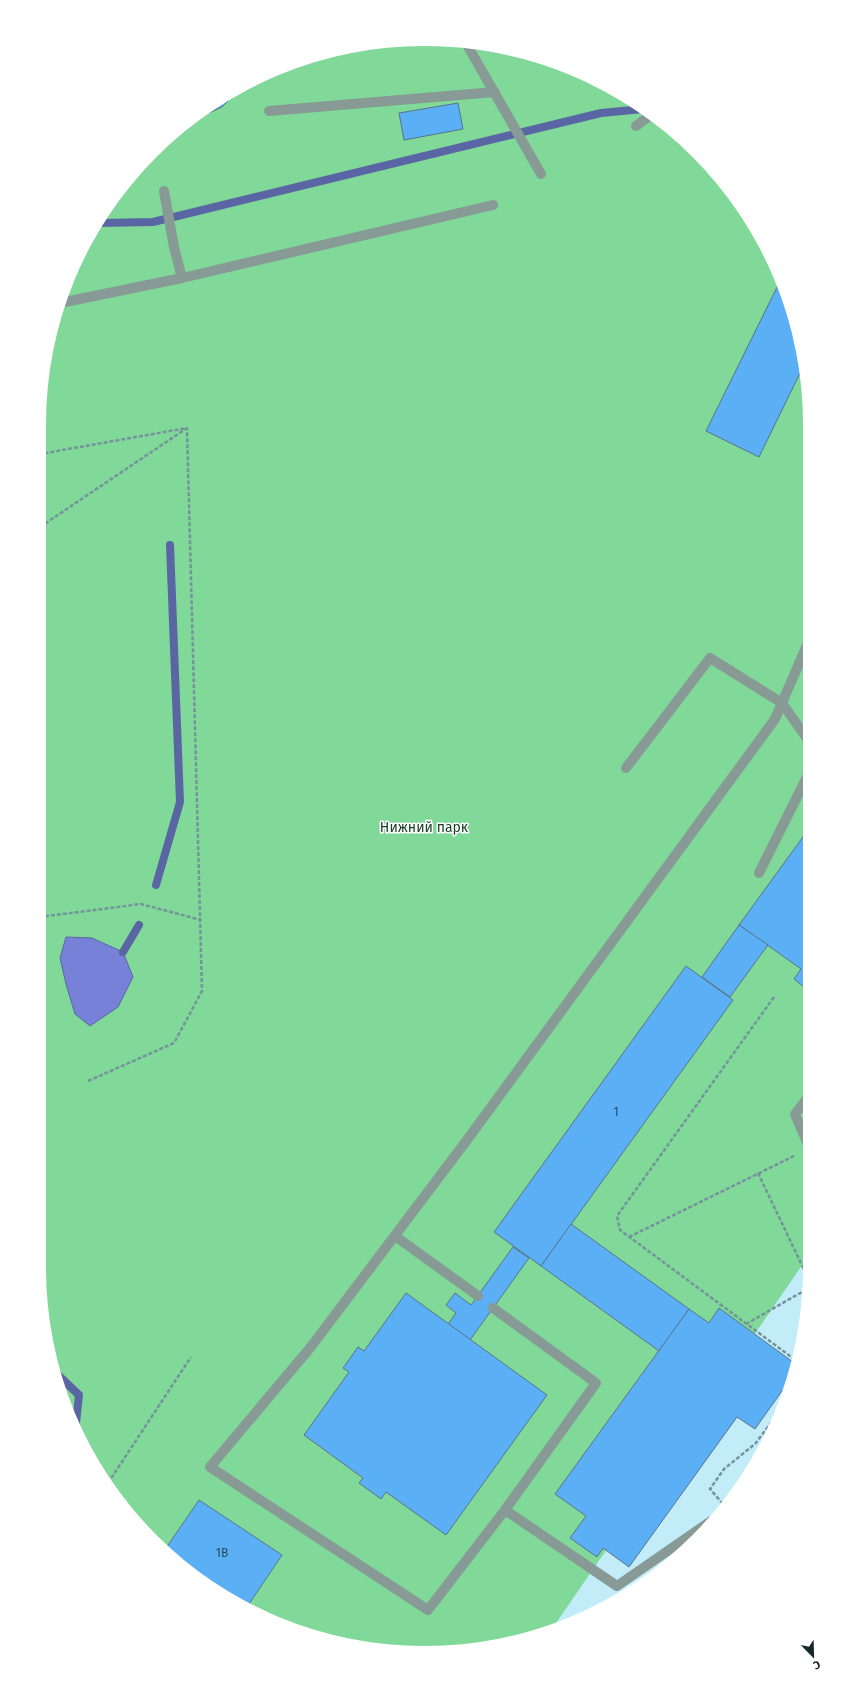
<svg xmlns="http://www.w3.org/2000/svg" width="849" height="1692" viewBox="0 0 849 1692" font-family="'Fira Sans',sans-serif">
	<rect width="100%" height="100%" fill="#c2ecf7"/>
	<path fill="#80d998" d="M 449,40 L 524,52 L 595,79 L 659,119 L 730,190 L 781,277 L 807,374 L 809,1255 L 554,1626 L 475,1650 L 349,1646 L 232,1601 L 170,1557 L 119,1502 L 60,1392 L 39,1267 L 40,400 L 52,325 L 79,254 L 119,190 L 170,135 L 232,91 L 300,60 L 374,42 Z"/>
	<path fill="#7781d7" stroke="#5a66a3" d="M 66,937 L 92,938 L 123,952 L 133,977 L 118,1007 L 90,1026 L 75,1014 L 66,984 L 60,958 Z"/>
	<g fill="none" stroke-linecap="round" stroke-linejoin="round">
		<g stroke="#5a66a3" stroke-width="8">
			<path d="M 98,223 L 153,222 L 601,113 L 643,109"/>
			<path d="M 156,885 L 180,802 L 170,545"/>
			<path d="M 123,952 L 139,925"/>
			<path d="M 57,1374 L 79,1395 L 76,1423"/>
		</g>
	</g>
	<g fill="#5baff5" stroke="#5a738a">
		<path d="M 235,89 L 230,99 L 222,107 L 211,112 L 202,112 Z"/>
		<path d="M 458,103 L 463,129 L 404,140 L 399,113 Z"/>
		<path d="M 781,279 L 804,365 L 759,457 L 706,431 Z"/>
		<path d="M 808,830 L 808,990 L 794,979 L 801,969 L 739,925 Z"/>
		<path d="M 739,925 L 768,945 L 730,997 L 702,977 Z"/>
		<path d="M 686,966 L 733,1000 L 541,1266 L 494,1232 Z"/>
		<path d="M 571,1224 L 689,1309 L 659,1351 L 541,1266 Z"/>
		<path d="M 513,1247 L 529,1258 L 470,1340 L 448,1324 L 456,1313 L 446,1305 L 455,1293 L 471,1305 Z"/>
		<path d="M 406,1293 L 547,1395 L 446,1535 L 386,1492 L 381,1499 L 359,1483 L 363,1478 L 304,1435 L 349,1372 L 343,1368 L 358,1347 L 364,1351 Z"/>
		<path d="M 719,1308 L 797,1365 L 794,1374 L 755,1429 L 737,1417 L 629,1567 L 603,1548 L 597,1557 L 570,1538 L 586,1516 L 555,1494 L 689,1309 L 709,1323 Z"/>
		<path d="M 199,1500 L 282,1555 L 247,1607 L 232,1601 L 170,1557 L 164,1551 Z"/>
	</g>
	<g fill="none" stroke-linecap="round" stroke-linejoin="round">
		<g stroke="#74939a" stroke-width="2.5" stroke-dasharray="4 2" stroke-linecap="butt">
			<path d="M 40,527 L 187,428 L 40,454"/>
			<path d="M 39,917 L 141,904 L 201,920"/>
			<path d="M 774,997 L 617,1216 L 620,1230 L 798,1362"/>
			<path d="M 88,1081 L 174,1043 L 202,991 L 187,428"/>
			<path d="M 758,1173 L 809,1280"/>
			<path d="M 629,1237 L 794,1156"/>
			<path d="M 746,1324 L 809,1288"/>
			<path d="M 108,1483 L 191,1357"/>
			<path d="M 723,1504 L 710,1489 L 724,1469 L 755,1444 L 780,1411"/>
		</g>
		<g stroke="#889a96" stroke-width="10">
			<path d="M 626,768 L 710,658 L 782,703 L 808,740"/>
			<path d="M 759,873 L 808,775"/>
			<path d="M 809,1096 L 795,1114 L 809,1147"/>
			<path d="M 395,1236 L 478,1296"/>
			<path d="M 493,1308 L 596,1383 L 505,1510"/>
			<path d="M 711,1521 L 617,1586 L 505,1510 L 428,1610 L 210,1467 L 310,1348 L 467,1140 L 775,719 L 807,645"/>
		</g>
		<g stroke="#889a96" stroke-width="10">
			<path d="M 466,43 L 541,174"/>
			<path d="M 269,111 L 495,92"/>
			<path d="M 636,126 L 652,114"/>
			<path d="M 164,191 L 174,247 L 182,278"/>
			<path d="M 60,303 L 182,278 L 493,205"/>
		</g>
	</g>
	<g text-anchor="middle" stroke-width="3" stroke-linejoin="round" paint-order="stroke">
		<g font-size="12" fill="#27495d">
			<text x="616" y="1116">1</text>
			<text x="222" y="1557">1В</text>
		</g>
		<g font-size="14" fill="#1a4026" stroke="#fff">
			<text x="424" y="832">Нижний парк</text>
		</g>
	</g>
	<path d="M0 0H849V1692H0ZM424 46H425A378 378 0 0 1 803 424V1268A378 378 0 0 1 425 1646H424A378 378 0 0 1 46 1268V424A378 378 0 0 1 424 46Z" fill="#fff" fill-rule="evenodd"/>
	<g transform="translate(813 1656) rotate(157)" stroke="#ffffff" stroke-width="3" paint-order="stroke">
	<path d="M0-3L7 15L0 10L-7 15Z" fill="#16272a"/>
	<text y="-6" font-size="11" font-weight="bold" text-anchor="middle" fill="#16272a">С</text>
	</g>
</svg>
